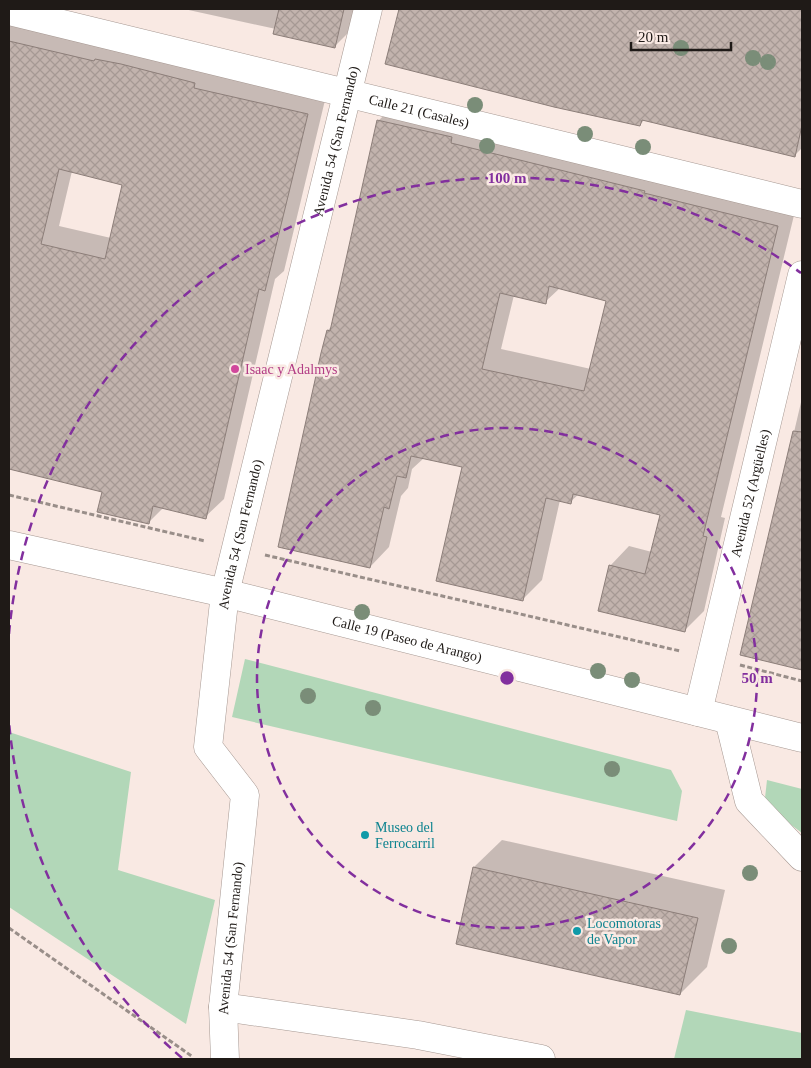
<svg xmlns="http://www.w3.org/2000/svg" width="811" height="1068" viewBox="0 0 811 1068" font-family="'Times New Roman',serif">
	<defs>
		<pattern id="building-cross-hatch" width="8" height="8" patternUnits="userSpaceOnUse" patternTransform="scale(1.25)"><rect width="8" height="8" fill="#c2b3ad"/><path d="M0 0l8 8M0 8l8-8" fill="none" stroke="#a69994"/></pattern>
	</defs>
	<rect width="100%" height="100%" fill="#f9e9e3"/>
	<g fill="#b2d7b8">
		<path d="M 245,659 L 671,770 L 682,791 L 677,821 L 232,717 Z"/>
		<path d="M 9,732 L 131,772 L 118,870 L 215,900 L 186,1024 L 9,907 Z"/>
		<path d="M 767,780 L 802,789 L 802,833 L 790,824 L 765,798 Z"/>
		<path d="M 686,1010 L 802,1033 L 802,1059 L 674,1059 Z"/>
	</g>
	<g fill="#0003" fill-rule="evenodd">
		<path d="M 184,9 L 359,9 L 355,26 L 335,46 L 276,29 Z"/>
		<path d="M 400,9 L 802,9 L 802,148 L 794,156 L 645,119 L 640,125 L 387,63 Z"/>
		<path d="M 9,17 L 326,96 L 284,271 L 275,279 L 224,499 L 205,517 L 164,507 L 149,522 L 103,491 L 9,469 L 9,276 L 25,208 L 9,204 ZM 72,171 L 124,184 L 111,238 L 59,226 Z"/>
		<path d="M 398,102 L 796,207 L 721,517 L 725,518 L 704,611 L 684,631 L 610,566 L 629,546 L 652,552 L 661,514 L 579,494 L 570,502 L 560,500 L 542,580 L 523,599 L 463,466 L 424,458 L 412,469 L 408,488 L 401,496 L 389,547 L 370,567 L 328,330 L 332,326 L 378,121 ZM 560,288 L 607,300 L 591,369 L 501,349 L 514,295 L 545,302 Z"/>
		<path d="M 802,398 L 802,668 L 742,654 Z"/>
		<path d="M 502,840 L 725,890 L 707,967 L 680,994 L 457,944 L 474,867 Z"/>
	</g>
	<g fill="url(#building-cross-hatch)" stroke="#8c7e79" fill-rule="evenodd">
		<path d="M 279,9 L 344,9 L 335,48 L 273,34 Z"/>
		<path d="M 399,9 L 802,9 L 802,125 L 795,157 L 642,120 L 640,126 L 554,107 L 385,64 Z"/>
		<path d="M 9,41 L 94,61 L 95,59 L 121,64 L 195,83 L 194,88 L 308,114 L 265,291 L 259,289 L 206,519 L 153,506 L 149,524 L 97,512 L 102,492 L 9,469 ZM 59,169 L 122,185 L 105,259 L 41,244 Z"/>
		<path d="M 377,120 L 452,137 L 451,143 L 645,191 L 644,193 L 778,226 L 703,536 L 707,537 L 685,632 L 598,611 L 609,565 L 645,574 L 660,515 L 573,494 L 571,504 L 546,498 L 523,601 L 436,581 L 462,467 L 411,456 L 406,478 L 397,476 L 389,509 L 384,507 L 370,568 L 278,547 L 321,353 L 327,330 L 330,331 ZM 549,286 L 606,301 L 584,391 L 482,369 L 500,293 L 546,304 Z"/>
		<path d="M 793,431 L 802,432 L 802,670 L 740,655 Z"/>
		<path d="M 473,867 L 698,918 L 680,995 L 456,944 Z"/>
	</g>
	<g fill="none" stroke-linecap="round" stroke-linejoin="round">
		<g stroke="#a69892" stroke-width="29">
			<g id="minor">
				<path id="s1" d="M 9,11 L 802,204"/>
				<path id="s2" d="M 698,712 L 802,275"/>
				<path d="M 729,720 L 749,801 L 802,857"/>
				<path d="M 223,1007 L 418,1035 L 541,1059"/>
				<path id="s3" d="M 225,1059 L 223,1007 L 245,795 L 208,747 L 225,593 L 368,9"/>
			</g>
		</g>
		<g stroke="#a69892" stroke-width="29">
			<g id="major">
				<path id="s4" d="M 9,545 L 225,593 L 802,738"/>
			</g>
		</g>
		<g stroke="#998e89" stroke-width="3" stroke-dasharray="5 2.5" stroke-linecap="butt">
			<path d="M 9,495 L 205,541"/>
			<path d="M 265,555 L 680,651"/>
			<path d="M 740,665 L 802,681"/>
			<path d="M 9,928 L 193,1057"/>
		</g>
		<use href="#minor" stroke="#fff" stroke-width="28"/>
		<use href="#major" stroke="#fff" stroke-width="28"/>
	</g>
	<g fill="#7a8d78">
		<circle cx="681" cy="48" r="8"/>
		<circle cx="753" cy="58" r="8"/>
		<circle cx="768" cy="62" r="8"/>
		<circle cx="475" cy="105" r="8"/>
		<circle cx="585" cy="134" r="8"/>
		<circle cx="487" cy="146" r="8"/>
		<circle cx="643" cy="147" r="8"/>
		<circle cx="362" cy="612" r="8"/>
		<circle cx="598" cy="671" r="8"/>
		<circle cx="632" cy="680" r="8"/>
		<circle cx="308" cy="696" r="8"/>
		<circle cx="373" cy="708" r="8"/>
		<circle cx="612" cy="769" r="8"/>
		<circle cx="750" cy="873" r="8"/>
		<circle cx="729" cy="946" r="8"/>
	</g>
	<g fill="none" stroke="#822f9e" stroke-width="2.5" stroke-dasharray="9 6">
		<circle cx="507" cy="678" r="250"/>
		<path d="M182 1058A500 500 0 0 1 9 722M9 634A500 500 0 0 1 801 273"/>
	</g>
	<circle fill="#d1479c" stroke="#f9e9e3" stroke-width="2" cx="235" cy="369" r="5"/>
	<g fill="#0f9aa8" stroke="#f9e9e3" stroke-width="2">
		<circle cx="365" cy="835" r="5"/>
		<circle cx="577" cy="931" r="5"/>
	</g>
	<g text-anchor="middle" stroke-width="5" stroke-linejoin="round" paint-order="stroke">
		<g font-size="14" fill="#1f1a17" stroke="#f9e9e3">
			<text dy="5" stroke="none"><textPath href="#s1" startOffset="422">Calle 21 (Casales)</textPath></text>
			<text dy="5" stroke="none"><textPath href="#s3" startOffset="946">Avenida 54 (San Fernando)</textPath></text>
			<text dy="5" stroke="none"><textPath href="#s2" startOffset="225">Avenida 52 (Argüelles)</textPath></text>
			<text dy="5" stroke="none"><textPath href="#s3" startOffset="541">Avenida 54 (San Fernando)</textPath></text>
			<text dy="5" stroke="none"><textPath href="#s4" startOffset="409">Calle 19 (Paseo de Arango)</textPath></text>
			<text dy="5" stroke="none"><textPath href="#s3" startOffset="121">Avenida 54 (San Fernando)</textPath></text>
		</g>
		<g font-size="14" fill="#b23c85" stroke="#f9e9e3" text-anchor="start">
			<text x="245" y="374">Isaac y Adalmys</text>
		</g>
		<g font-size="14" fill="#0d838f" stroke="#f9e9e3" text-anchor="start">
			<text x="375" y="832">Museo del<tspan x="375" dy="16">Ferrocarril</tspan></text>
			<text x="587" y="928">Locomotoras<tspan x="587" dy="16">de Vapor</tspan></text>
		</g>
	</g>
	<circle cx="507" cy="678" r="8" fill="#822f9e" stroke="#f9e9e3" stroke-width="2.5"/>
	<g font-size="15" text-anchor="middle" font-weight="bold" fill="#822f9e" stroke="#f9e9e3" stroke-width="5" stroke-linejoin="round" paint-order="stroke">
		<text x="507" y="183">100 m</text>
		<text x="757" y="683">50 m</text>
	</g>
	<rect width="811" height="1068" fill="none" stroke="#1f1a17" stroke-width="20"/>
	<path d="M631 42v8h100v-8" fill="none" stroke="#1f1a17" stroke-width="2.5"/>
	<text x="638" y="42" font-size="15" fill="#1f1a17" stroke="#f9e9e3" stroke-width="4" paint-order="stroke">20 m</text>
</svg>
